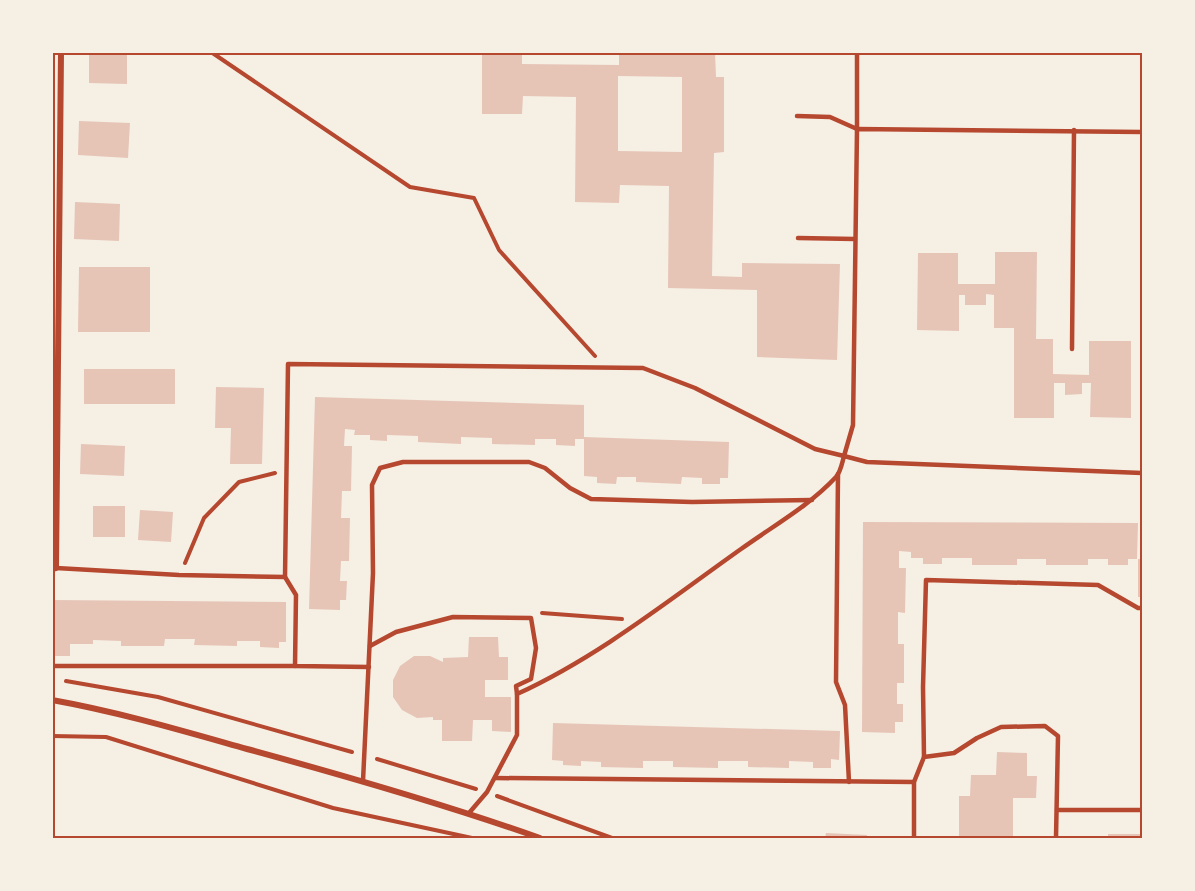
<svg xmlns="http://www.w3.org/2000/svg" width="1195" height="891" viewBox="0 0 1195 891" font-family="Inter,sans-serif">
	<rect width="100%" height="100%" fill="#f6efe4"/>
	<g fill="#e6c5b7" fill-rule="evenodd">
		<path d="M 89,52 L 127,53 L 127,84 L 89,83 Z"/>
		<path d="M 482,52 L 522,52 L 522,64 L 619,65 L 619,52 L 715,52 L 716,77 L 724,77 L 724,152 L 714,153 L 712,276 L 742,277 L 742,263 L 840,264 L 837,360 L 757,357 L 757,290 L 668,288 L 669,186 L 620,185 L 619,203 L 575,202 L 576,97 L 523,96 L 522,114 L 482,114 ZM 618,76 L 682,77 L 682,152 L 618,151 Z"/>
		<path d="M 79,121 L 130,123 L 128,158 L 78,155 Z"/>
		<path d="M 75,202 L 120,204 L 119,241 L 74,239 Z"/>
		<path d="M 995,252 L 1037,252 L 1036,339 L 1053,339 L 1053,374 L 1089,375 L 1089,341 L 1131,341 L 1131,418 L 1090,417 L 1091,383 L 1082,383 L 1082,394 L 1065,395 L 1065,383 L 1054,383 L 1054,418 L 1014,418 L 1014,328 L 994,328 L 994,295 L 986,294 L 986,305 L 965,305 L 965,295 L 959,295 L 959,331 L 917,330 L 918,253 L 958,253 L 958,284 L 995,284 Z"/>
		<path d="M 79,267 L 150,267 L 150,332 L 78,332 Z"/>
		<rect x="84" y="369" width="91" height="35"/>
		<path d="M 216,387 L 264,388 L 262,464 L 230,464 L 231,428 L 215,428 Z"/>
		<path d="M 315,397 L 584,405 L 584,439 L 575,439 L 575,446 L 556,445 L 556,439 L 535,439 L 535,445 L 492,444 L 492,438 L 461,437 L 461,444 L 418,442 L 418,436 L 387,435 L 387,441 L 370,440 L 370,435 L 354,435 L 355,430 L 345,429 L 344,446 L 352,446 L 351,491 L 342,491 L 341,518 L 350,518 L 349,561 L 341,561 L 340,581 L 347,581 L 346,600 L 340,600 L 340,610 L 309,609 Z"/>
		<path d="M 584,437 L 729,442 L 728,478 L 720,478 L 720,484 L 702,484 L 702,478 L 682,477 L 681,484 L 636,482 L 636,477 L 617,477 L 616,484 L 597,483 L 597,477 L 584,476 Z"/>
		<path d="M 81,444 L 125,446 L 124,476 L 80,474 Z"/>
		<rect x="93" y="506" width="32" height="31"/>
		<path d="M 140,510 L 173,512 L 171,542 L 138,540 Z"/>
		<path d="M 863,522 L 1138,523 L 1137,559 L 1128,559 L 1128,565 L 1108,565 L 1108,559 L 1088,559 L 1088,565 L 1046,565 L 1046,559 L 1017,559 L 1017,565 L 972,565 L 972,558 L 942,558 L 942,564 L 923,564 L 923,558 L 911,558 L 911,552 L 899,551 L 899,568 L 906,568 L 905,613 L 898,612 L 898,644 L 904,644 L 904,683 L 897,683 L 897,704 L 903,704 L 903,722 L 895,722 L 895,733 L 862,732 Z"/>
		<rect x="1138" y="559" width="4" height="38"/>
		<path d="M 52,600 L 286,602 L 286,642 L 279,642 L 279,648 L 260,647 L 260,641 L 237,641 L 237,646 L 194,645 L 195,639 L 165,639 L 164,646 L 121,646 L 121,641 L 93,640 L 93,644 L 70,644 L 70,656 L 52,656 Z"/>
		<path d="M 469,637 L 498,637 L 499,657 L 508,657 L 508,680 L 485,680 L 485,697 L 511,697 L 511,732 L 492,731 L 492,720 L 473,720 L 472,741 L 442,741 L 442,720 L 433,720 L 433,717 L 417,718 L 402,710 L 393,697 L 393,680 L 400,666 L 414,656 L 430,656 L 443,662 L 443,658 L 468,657 Z"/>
		<path d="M 553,723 L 840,731 L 839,760 L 831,759 L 831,768 L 813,768 L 813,762 L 789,761 L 789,768 L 748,767 L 748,761 L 718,761 L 718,768 L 673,767 L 673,761 L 643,761 L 643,768 L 601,767 L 601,762 L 581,761 L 581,766 L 563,765 L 563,761 L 552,760 Z"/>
		<path d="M 997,752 L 1027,753 L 1027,776 L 1037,776 L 1036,798 L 1013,798 L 1013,837 L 969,838 L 969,836 L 959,836 L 959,796 L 970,796 L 971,775 L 996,775 Z"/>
		<path d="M 826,833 L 867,835 L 867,838 L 825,838 Z"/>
		<rect x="1108" y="834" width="34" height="4"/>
	</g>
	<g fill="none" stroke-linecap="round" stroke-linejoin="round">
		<g stroke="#b5482f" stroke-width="4">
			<path d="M 211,52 L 410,187 L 474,198 L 499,250 L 595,356"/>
			<path d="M 185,563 L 204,518 L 239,482 L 275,473"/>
			<path d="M 542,613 L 622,619"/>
			<path d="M 66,681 L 158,697 L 352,752"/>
			<path d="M 52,736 L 106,737 L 333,808 L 472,838"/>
			<path d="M 377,759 L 476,789"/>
			<path d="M 497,796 L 612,838"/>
		</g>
		<g stroke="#b5482f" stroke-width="4.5">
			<path d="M 797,116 L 830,117 L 857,129 L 857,52"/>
			<path d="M 798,238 L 855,239"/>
			<path d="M 1072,349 L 1074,130"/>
			<path d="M 838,474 L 836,682 L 845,705 L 849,782"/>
			<path d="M 56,568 L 179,575 L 285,577 L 288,364 L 643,368 L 695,388 L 815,449 L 844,456 L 853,425 L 857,129 L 1142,132"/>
			<path d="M 285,577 L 296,595 L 295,666 L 369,667"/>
			<path d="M 370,646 L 396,632 L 453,617 L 531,618 L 536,648 L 531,679 L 516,686 L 517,694"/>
			<path d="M 52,666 L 295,666"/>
			<path d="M 924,757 L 923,687 L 926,580 L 1098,585 L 1138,608 L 1142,608"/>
			<path d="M 495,778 L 914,782"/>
			<path d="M 363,781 L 373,573 L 372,485 L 380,468 L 403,462 L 529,462 L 545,468 L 570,488 L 591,499 L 692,502 L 812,500"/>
			<path d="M 1057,810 L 1142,810"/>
			<path d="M 469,813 L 487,792 L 517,735 L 517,694 C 598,657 669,600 741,549 C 773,526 809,506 836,477 C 841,471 842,463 844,456 L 867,462 L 1142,473"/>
			<path d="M 914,838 L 914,782 L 924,757 L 954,753 L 977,738 L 1001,727 L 1045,726 L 1058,736 L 1056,838"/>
		</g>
		<g stroke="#b5482f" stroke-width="6">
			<path d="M 52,569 L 56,568 L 61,52"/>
			<path d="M 52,700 C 119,712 183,731 247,749 C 346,776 444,804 540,838"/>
		</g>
	</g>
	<rect width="1195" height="891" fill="none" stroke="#f6efe4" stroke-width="108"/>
	<rect x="54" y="54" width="1087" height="783" fill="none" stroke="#b5482f" stroke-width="2"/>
</svg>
